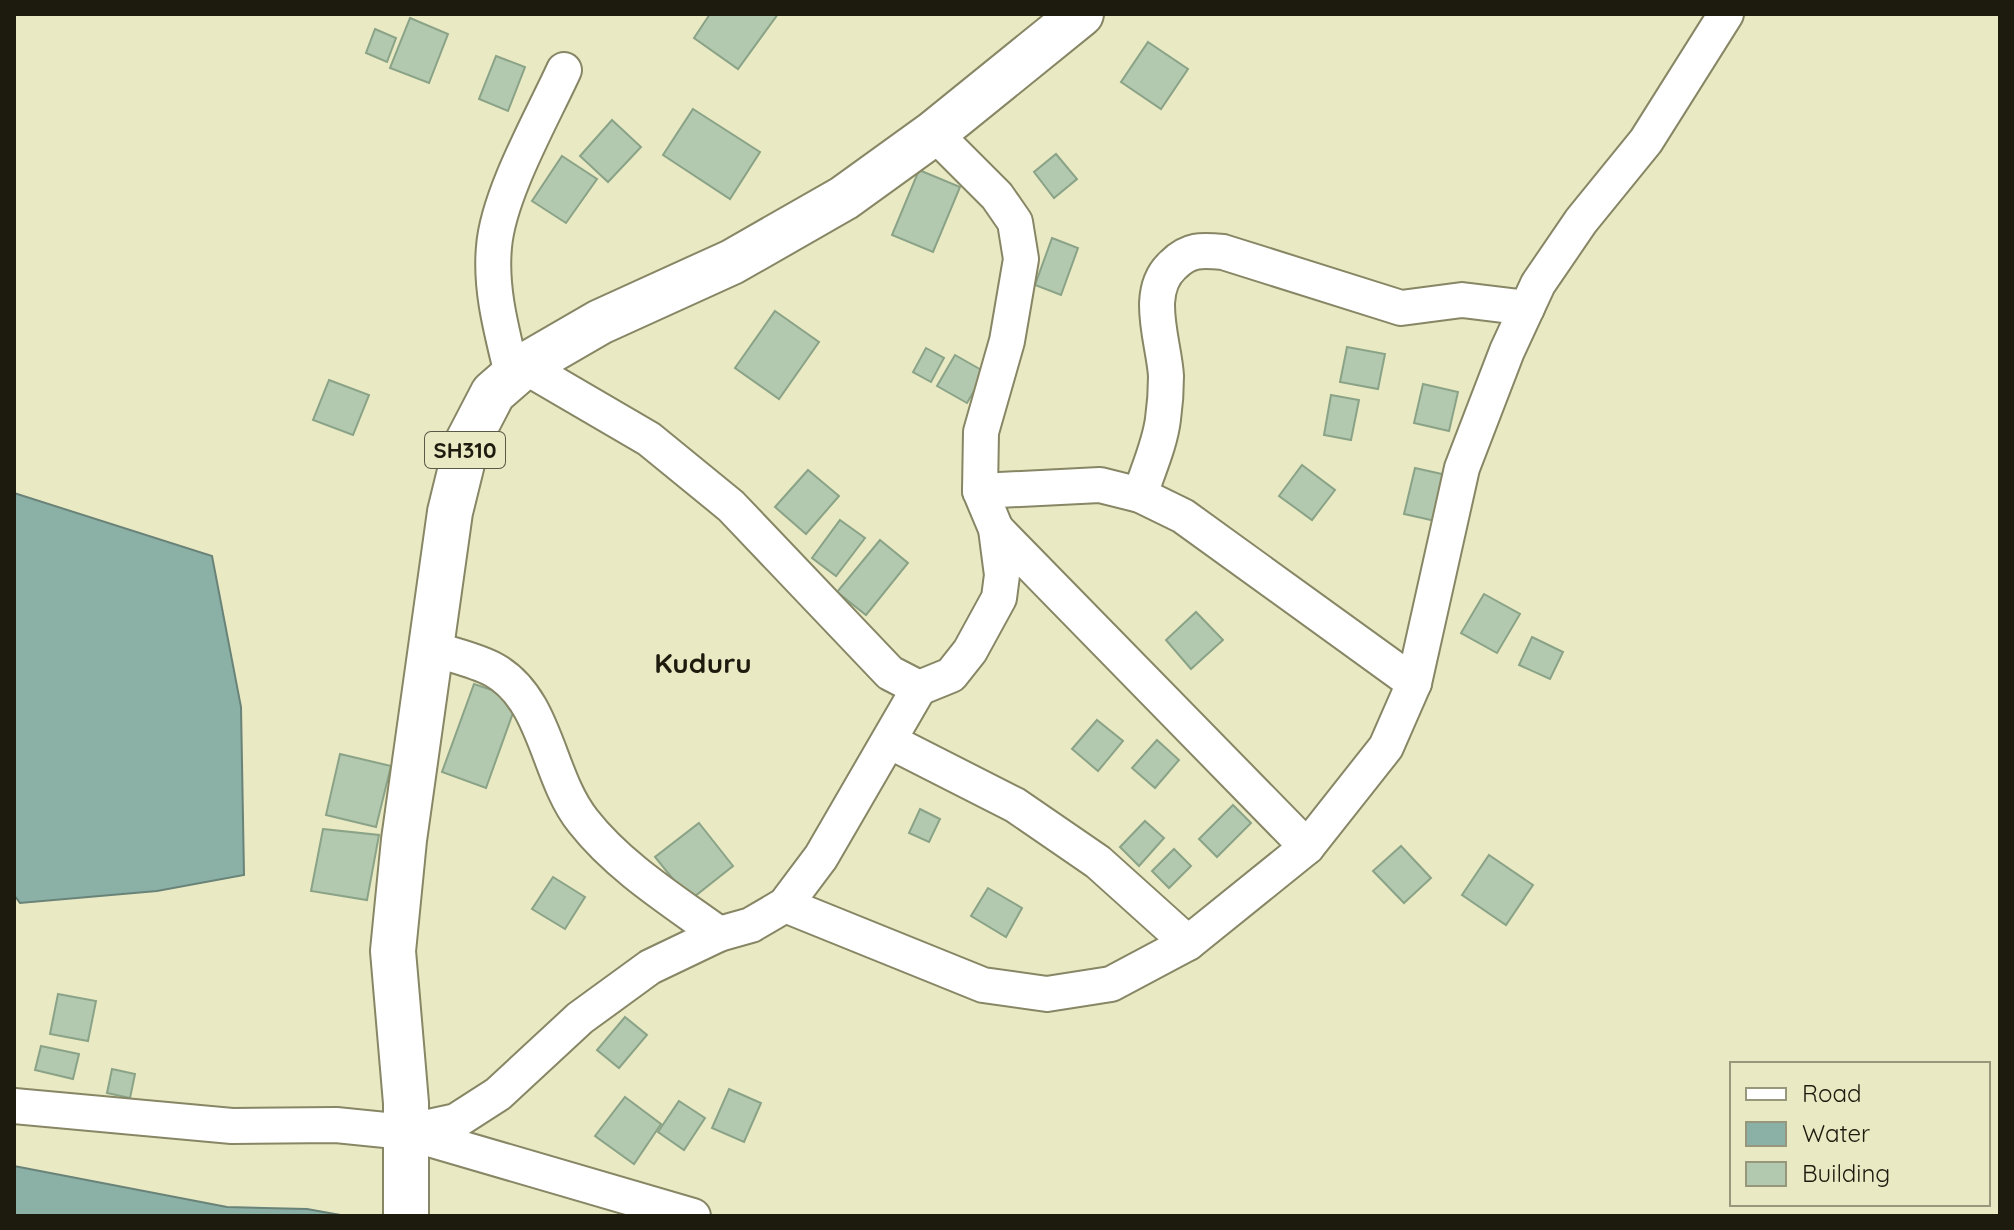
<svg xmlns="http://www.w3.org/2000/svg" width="2014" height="1230" viewBox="0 0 2014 1230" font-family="Quicksand,sans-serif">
	<rect width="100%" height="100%" fill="#e9e9c4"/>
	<g fill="#8bb0a6" stroke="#6a8378" stroke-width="2">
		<path d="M 14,493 L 212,556 L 241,707 L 244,875 L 157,891 L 20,903 L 14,895 Z"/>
		<path d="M 14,1166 L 227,1207 L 307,1209 L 346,1216 L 14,1216 Z"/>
	</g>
	<g fill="#b2c8af" stroke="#8aa387" stroke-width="2">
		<path d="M 710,14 L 778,14 L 738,69 L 694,38 Z"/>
		<path d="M 410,18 L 448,34 L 429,83 L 390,68 Z"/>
		<path d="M 375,29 L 396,38 L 387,62 L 366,53 Z"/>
		<path d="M 1148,42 L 1188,69 L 1161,109 L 1121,82 Z"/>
		<path d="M 496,56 L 525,67 L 508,111 L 479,99 Z"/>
		<path d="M 693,109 L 760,152 L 730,199 L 663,155 Z"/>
		<path d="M 612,120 L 641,147 L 608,182 L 580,156 Z"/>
		<path d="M 1056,154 L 1077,179 L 1054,198 L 1034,172 Z"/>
		<path d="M 562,156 L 597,179 L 566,223 L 532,201 Z"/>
		<path d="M 919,170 L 960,187 L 933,252 L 892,235 Z"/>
		<path d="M 1052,238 L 1078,248 L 1061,295 L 1035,285 Z"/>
		<path d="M 775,311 L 819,342 L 779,399 L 735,368 Z"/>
		<path d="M 1347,347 L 1385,354 L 1378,389 L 1340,382 Z"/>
		<path d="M 926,348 L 944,358 L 931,382 L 913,372 Z"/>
		<path d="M 955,355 L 985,372 L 967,403 L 937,386 Z"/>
		<path d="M 329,380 L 369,395 L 353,435 L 313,420 Z"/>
		<path d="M 1423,384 L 1458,392 L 1449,431 L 1414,423 Z"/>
		<path d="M 1331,395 L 1359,400 L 1351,440 L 1324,435 Z"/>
		<path d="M 1302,465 L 1335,490 L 1312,520 L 1279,496 Z"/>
		<path d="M 1415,468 L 1451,476 L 1440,522 L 1404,514 Z"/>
		<path d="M 808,470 L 839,496 L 806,534 L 775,507 Z"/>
		<path d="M 840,520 L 865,538 L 836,576 L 812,558 Z"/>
		<path d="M 880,540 L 908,563 L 866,615 L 837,592 Z"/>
		<path d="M 1484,594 L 1520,614 L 1497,653 L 1461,633 Z"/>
		<path d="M 1196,612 L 1223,640 L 1191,669 L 1166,640 Z"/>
		<path d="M 1532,637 L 1563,652 L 1550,679 L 1519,665 Z"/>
		<path d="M 474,684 L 518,699 L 486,788 L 442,772 Z"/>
		<path d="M 1097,720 L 1123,741 L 1098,771 L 1072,749 Z"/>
		<path d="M 1157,740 L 1179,760 L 1155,788 L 1132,768 Z"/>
		<path d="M 340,754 L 391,766 L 376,827 L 326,815 Z"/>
		<path d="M 1233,805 L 1251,823 L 1217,857 L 1199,839 Z"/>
		<path d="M 920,809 L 940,819 L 929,842 L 909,833 Z"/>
		<path d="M 1145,821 L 1164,838 L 1139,866 L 1120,847 Z"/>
		<path d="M 699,823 L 733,866 L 690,900 L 655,857 Z"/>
		<path d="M 323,829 L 379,835 L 367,900 L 311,891 Z"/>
		<path d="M 1401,846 L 1431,878 L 1404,903 L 1373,871 Z"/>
		<path d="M 1174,849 L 1191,866 L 1169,888 L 1152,871 Z"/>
		<path d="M 1489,855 L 1533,885 L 1506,925 L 1462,895 Z"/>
		<path d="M 553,877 L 585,897 L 565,929 L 532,909 Z"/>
		<path d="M 988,888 L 1022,908 L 1006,937 L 971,916 Z"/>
		<path d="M 58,994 L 96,1001 L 88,1041 L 50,1034 Z"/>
		<path d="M 625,1017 L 647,1035 L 619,1068 L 597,1050 Z"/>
		<path d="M 41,1046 L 79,1054 L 73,1079 L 35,1070 Z"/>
		<path d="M 112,1069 L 135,1074 L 130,1098 L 107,1093 Z"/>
		<path d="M 729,1089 L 761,1103 L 744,1142 L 712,1128 Z"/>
		<path d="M 625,1097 L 661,1124 L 634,1164 L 595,1136 Z"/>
		<path d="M 679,1101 L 705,1118 L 684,1150 L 658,1132 Z"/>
	</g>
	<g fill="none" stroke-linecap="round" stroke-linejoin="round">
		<g stroke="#878665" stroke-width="38">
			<g id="minor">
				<path d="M 524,366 L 649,439 L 731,506 L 890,673 L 919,688 L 951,675 L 970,651 L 999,598 L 1002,575 L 996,529 L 980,491 L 981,432 L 1007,341 L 1021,259 L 1015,222 L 997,196 L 934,133"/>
				<path d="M 512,374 C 502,332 490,290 494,247 C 498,195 542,118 564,70"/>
				<path d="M 980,491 L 1100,485 L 1140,495 L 1183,516 L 1414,683"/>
				<path d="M 1140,495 C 1148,470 1160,444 1163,419 C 1165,405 1166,389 1166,376 C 1164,341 1143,292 1173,265 C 1189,249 1201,250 1223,252 L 1401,308 L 1462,300 L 1527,308"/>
				<path d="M 996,529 L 1307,847"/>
				<path d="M 431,648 C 451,655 476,660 494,670 C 547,700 547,776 583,821 C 619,867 672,900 719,934"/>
				<path d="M 889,741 L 1015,805 L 1098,862 L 1188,943"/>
				<path d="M 785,905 L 983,985 L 1047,994 L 1111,984 L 1188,943 L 1307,847 L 1386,747 L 1414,683 L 1462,468 L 1507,351 L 1538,284 L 1581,221 L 1646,141 L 1726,14"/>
				<path d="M 14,1106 L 232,1126 L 336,1125 L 405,1132 L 693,1216"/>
				<path d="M 405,1132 L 456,1121 L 498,1094 L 580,1018 L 650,967 L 719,934 L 751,925 L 785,905 L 821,857 L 919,688"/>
			</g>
		</g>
		<g stroke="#878665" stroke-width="48">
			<path id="major" d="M 406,1216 L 406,1103 L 393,951 L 404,840 L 450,512 L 467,443 L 493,393 L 524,366 L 600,322 L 732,262 L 844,198 L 934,133 L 1081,14"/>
		</g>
		<use href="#minor" stroke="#fff" stroke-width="34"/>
		<use href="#major" stroke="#fff" stroke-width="44"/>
	</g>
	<g text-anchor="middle" stroke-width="8" stroke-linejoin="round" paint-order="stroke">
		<rect fill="#e9e9c4" stroke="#5a5945" stroke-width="2" x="425" y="432" width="80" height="36" rx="6"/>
		<g font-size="22" font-weight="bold" fill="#1c1b0e">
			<text x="465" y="458">SH310</text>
		</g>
		<g font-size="28" font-weight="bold" fill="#1c1b0e" stroke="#e9e9c4">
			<text x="703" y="673">Kuduru</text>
		</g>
	</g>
	<rect width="2014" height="1230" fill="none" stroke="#1c1b0e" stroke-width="32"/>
	<rect x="1730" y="1062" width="260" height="144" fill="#e9e9c4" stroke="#97977b" stroke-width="2"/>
	<rect x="1746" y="1088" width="40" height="12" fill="#ffffff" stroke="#97977b" stroke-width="2"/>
	<text x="1802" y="1102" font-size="24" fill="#1c1b0e">Road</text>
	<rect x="1746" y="1122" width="40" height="24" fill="#8bb0a6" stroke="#97977b" stroke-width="2"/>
	<text x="1802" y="1142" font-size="24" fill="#1c1b0e">Water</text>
	<rect x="1746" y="1162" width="40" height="24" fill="#b2c8af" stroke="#97977b" stroke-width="2"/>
	<text x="1802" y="1182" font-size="24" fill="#1c1b0e">Building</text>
</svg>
